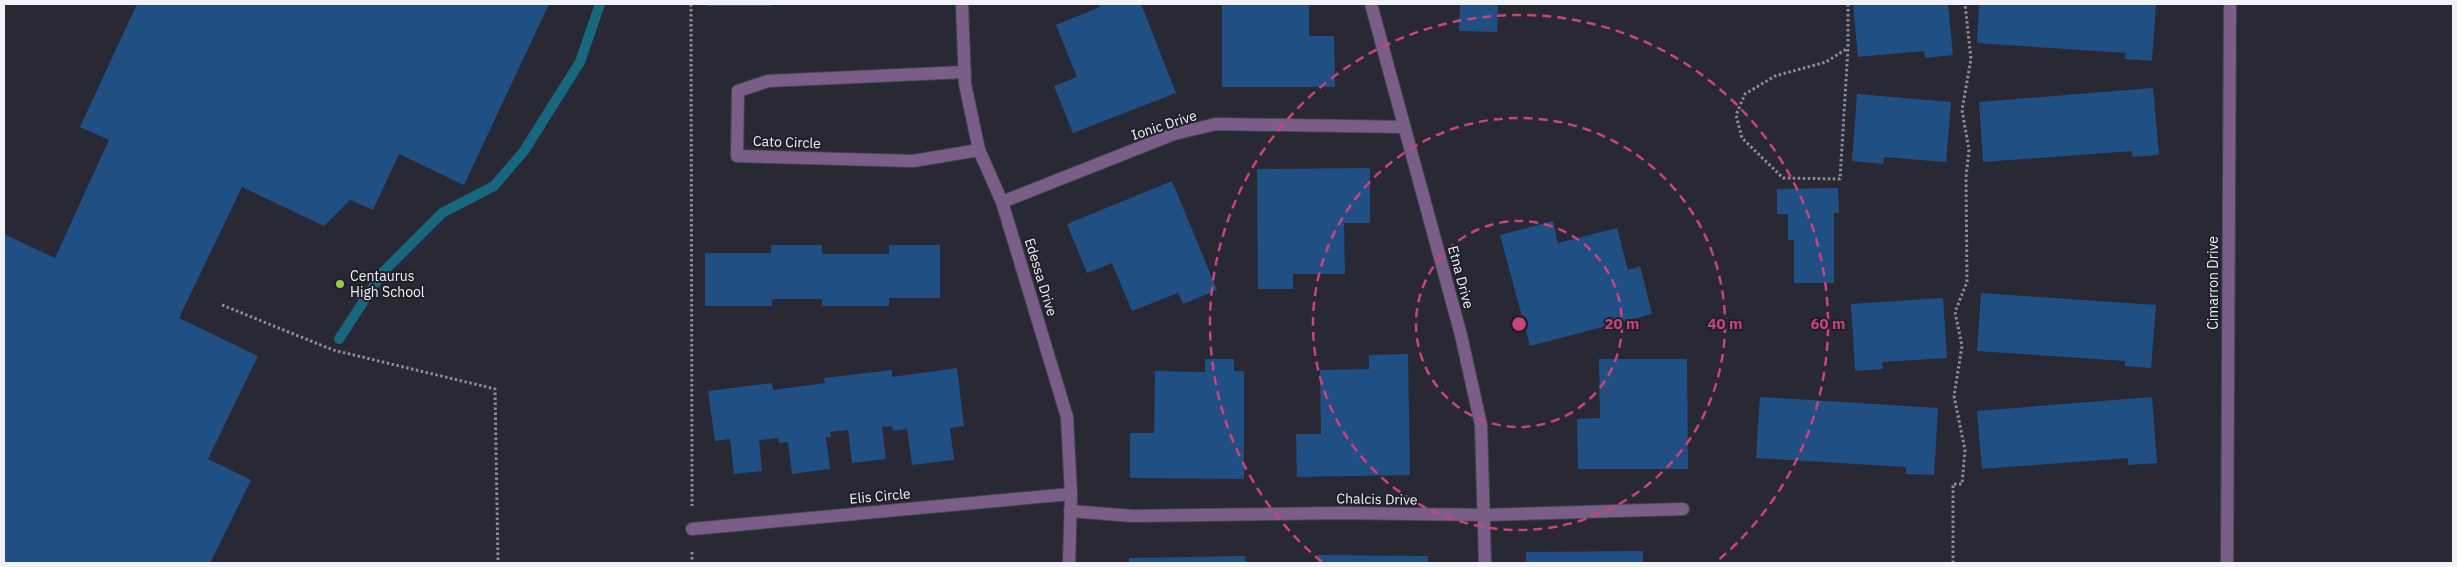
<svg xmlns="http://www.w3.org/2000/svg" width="2457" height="567" viewBox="0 0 2457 567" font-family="'IBM Plex Sans',sans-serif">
	<rect width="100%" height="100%" fill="#292935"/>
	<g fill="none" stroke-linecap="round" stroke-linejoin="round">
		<path stroke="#17677f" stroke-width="10" d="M 339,339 L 382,273 L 442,213 L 494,186 L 524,151 L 580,62 L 600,4"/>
	</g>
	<g fill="#204f84">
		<path d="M 137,4 L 549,4 L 464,185 L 399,154 L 373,210 L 350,200 L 324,226 L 242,187 L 179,318 L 258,356 L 208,459 L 251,480 L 210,563 L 4,563 L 4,234 L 55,258 L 109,140 L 80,127 Z"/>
		<rect x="707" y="4" width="64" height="2"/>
		<path d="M 1099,4 L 1141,4 L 1176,93 L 1073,133 L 1054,86 L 1077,77 L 1056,25 L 1100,7 Z"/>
		<path d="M 1222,4 L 1309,4 L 1309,36 L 1334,36 L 1335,87 L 1222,87 Z"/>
		<path d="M 1460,4 L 1498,4 L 1497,32 L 1459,31 Z"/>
		<path d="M 1853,4 L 1948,4 L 1953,55 L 1925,58 L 1924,51 L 1858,57 Z"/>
		<path d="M 1979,4 L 2156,4 L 2152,61 L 2125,59 L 2126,53 L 1977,43 Z"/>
		<path d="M 2153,88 L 2159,155 L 2132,157 L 2132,151 L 1983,162 L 1979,102 Z"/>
		<path d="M 1857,94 L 1951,102 L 1946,162 L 1884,157 L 1883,164 L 1852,161 Z"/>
		<path d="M 1370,168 L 1370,223 L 1344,223 L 1345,274 L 1293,274 L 1293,289 L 1258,289 L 1257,169 Z"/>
		<path d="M 1172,181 L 1217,290 L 1183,304 L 1178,293 L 1132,311 L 1112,263 L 1087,273 L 1067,224 Z"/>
		<path d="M 1838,188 L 1839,213 L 1834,213 L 1834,283 L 1794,283 L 1794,240 L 1788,240 L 1788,214 L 1777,214 L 1777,189 Z"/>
		<path d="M 1553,221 L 1558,243 L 1617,228 L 1628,270 L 1640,266 L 1652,314 L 1530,346 L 1500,235 Z"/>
		<path d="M 771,245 L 822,245 L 822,254 L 889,254 L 889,245 L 940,245 L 940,298 L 889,298 L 889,306 L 822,306 L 822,299 L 772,299 L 772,306 L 705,306 L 705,253 L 771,253 Z"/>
		<path d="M 1981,293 L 2156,305 L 2151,368 L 2125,366 L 2125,361 L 1977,351 Z"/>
		<path d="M 1943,298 L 1947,358 L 1882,362 L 1883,369 L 1855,371 L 1851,304 Z"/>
		<path d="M 1408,354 L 1410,475 L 1297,477 L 1296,434 L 1321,434 L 1320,370 L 1369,369 L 1369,355 Z"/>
		<path d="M 1205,359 L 1234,359 L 1234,371 L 1244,371 L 1244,479 L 1130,478 L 1130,433 L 1154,433 L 1155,371 L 1205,372 Z"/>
		<path d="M 1599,359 L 1687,359 L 1688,469 L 1578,469 L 1577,419 L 1600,418 Z"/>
		<path d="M 957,368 L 964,426 L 950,428 L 954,460 L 912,465 L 907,429 L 893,431 L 892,426 L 882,427 L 886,459 L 852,463 L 848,430 L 830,432 L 831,437 L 826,437 L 830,469 L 792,474 L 788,442 L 779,443 L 778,438 L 759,440 L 762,471 L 734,474 L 730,439 L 715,441 L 708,391 L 772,383 L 773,390 L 825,383 L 824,378 L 892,370 L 892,377 Z"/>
		<path d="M 1760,397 L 1938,408 L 1934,475 L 1906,474 L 1906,467 L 1756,458 Z"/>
		<path d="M 2152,397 L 2157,463 L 2128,465 L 2128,458 L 1982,469 L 1977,411 Z"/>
		<path d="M 1643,551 L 1643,563 L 1526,563 L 1526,552 Z"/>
		<path d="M 1318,555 L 1428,556 L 1428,563 L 1318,563 Z"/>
		<path d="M 1245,556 L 1246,563 L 1129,563 L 1129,558 Z"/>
	</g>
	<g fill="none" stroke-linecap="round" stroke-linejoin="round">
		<g stroke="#454550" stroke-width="14">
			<g id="minor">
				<path d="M 962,4 L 965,84 L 979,150 L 1002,202 L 1067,417 L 1071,494 L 1069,563"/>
				<path d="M 1371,4 L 1461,335 L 1481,425 L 1485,563"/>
				<path d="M 965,72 L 768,81 L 738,91 L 737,156 L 913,161 L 979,150"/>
				<path d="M 1002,202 L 1174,134 L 1216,124 L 1404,127"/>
				<path d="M 1070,511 L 1132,516 L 1342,513 L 1485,515 L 1683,509"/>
				<path d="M 692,529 L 1071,494"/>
				<path d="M 2227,563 L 2230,4"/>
			</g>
		</g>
		<g stroke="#8c8c96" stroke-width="3" stroke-dasharray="2.5 2.5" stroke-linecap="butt">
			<path d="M 691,4 L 692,506"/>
			<path d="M 1848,4 L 1848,48 L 1840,179 L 1783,178 L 1742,138 L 1736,115 L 1745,94 L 1775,76 L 1826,62 L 1848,48"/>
			<path d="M 222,305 L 333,350 L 495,389 L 498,563"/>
			<path d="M 692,552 L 692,563"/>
			<path d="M 1953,563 L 1953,484 L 1962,484 L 1965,450 L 1954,396 L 1962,346 L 1955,312 L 1967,282 L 1966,177 L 1969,150 L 1962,110 L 1971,59 L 1965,4"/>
		</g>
		<use href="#minor" stroke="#7b5e88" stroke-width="12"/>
	</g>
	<g fill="none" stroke="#cb437b" stroke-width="2.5" stroke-dasharray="9 6">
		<circle cx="1519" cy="324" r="103"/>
		<circle cx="1519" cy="324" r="206"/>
		<path d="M1322 562A309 309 0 1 1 1716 562"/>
	</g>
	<circle fill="#8dce45" stroke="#20202b" stroke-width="2" cx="340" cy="284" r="5"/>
	<g text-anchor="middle" stroke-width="4" stroke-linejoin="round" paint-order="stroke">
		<g font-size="14" fill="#f1f1f9" stroke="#20202b">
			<text transform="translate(1164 125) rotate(-18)" y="5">Ionic Drive</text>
			<text transform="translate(787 142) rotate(2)" y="5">Cato Circle</text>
			<text transform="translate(1041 277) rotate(73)" y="5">Edessa Drive</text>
			<text transform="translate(1461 277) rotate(75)" y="5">Etna Drive</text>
			<text transform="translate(2213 283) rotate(-90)" y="5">Cimarron Drive</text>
			<text transform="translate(880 496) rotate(-5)" y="5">Elis Circle</text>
			<text transform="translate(1377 499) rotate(1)" y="5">Chalcis Drive</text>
		</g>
		<g font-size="14" fill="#f1f1f9" stroke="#20202b" text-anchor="start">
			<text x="350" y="281">Centaurus<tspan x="350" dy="16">High School</tspan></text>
		</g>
	</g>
	<circle cx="1519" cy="324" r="8" fill="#cb437b" stroke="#20202b" stroke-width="2.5"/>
	<g font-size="15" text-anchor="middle" font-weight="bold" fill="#cb437b" stroke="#20202b" stroke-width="4" stroke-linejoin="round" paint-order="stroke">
		<text x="1622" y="329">20 m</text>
		<text x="1725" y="329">40 m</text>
		<text x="1828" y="329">60 m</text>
	</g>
	<rect width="2457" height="567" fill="none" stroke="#f1f1f9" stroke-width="10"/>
</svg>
